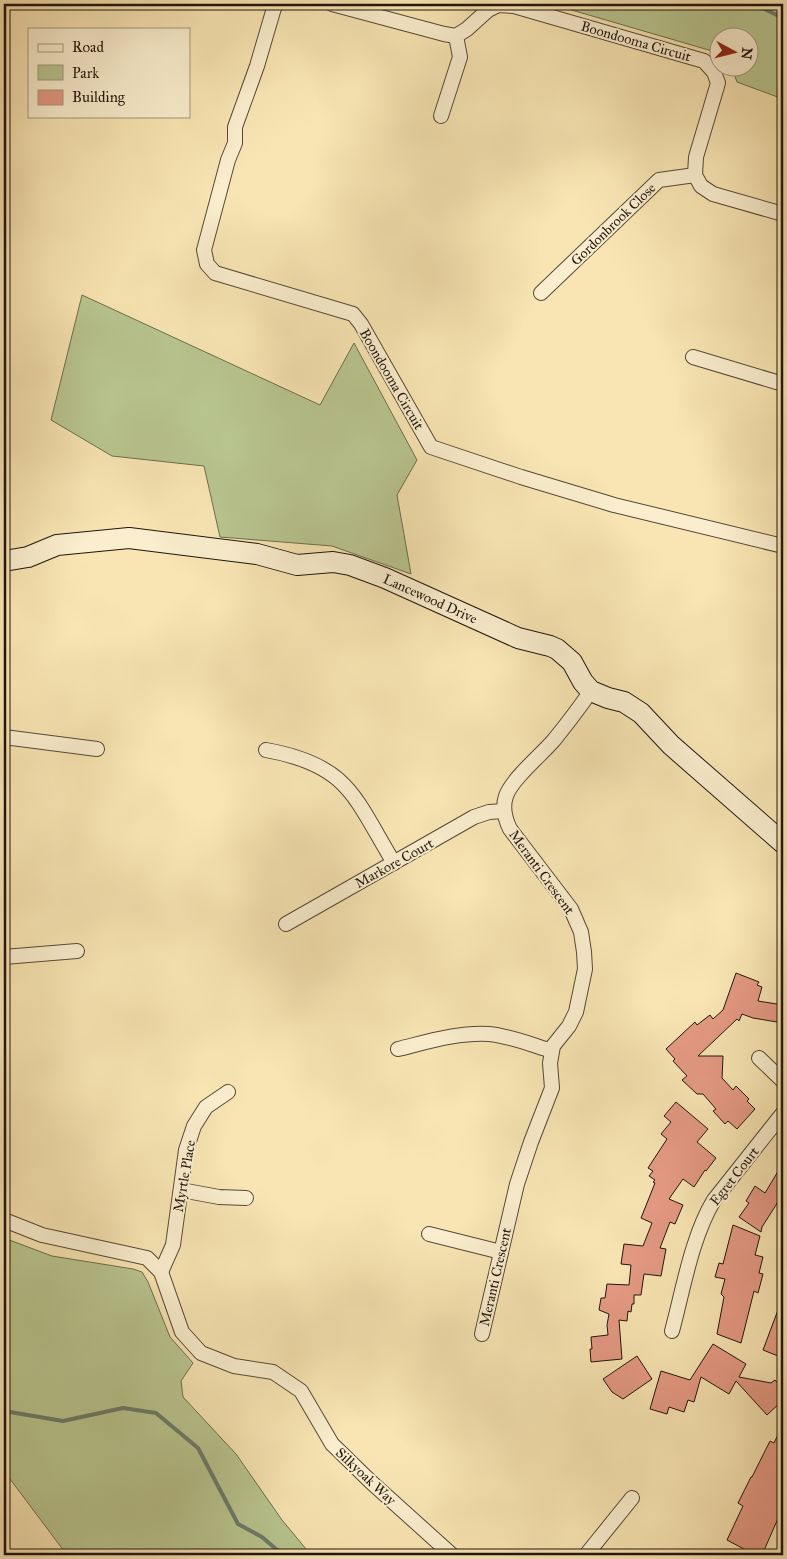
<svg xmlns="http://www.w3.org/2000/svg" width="787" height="1559" viewBox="0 0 787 1559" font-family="'IM FELL Great Primer',serif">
	<rect width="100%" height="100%" fill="#f8e5b3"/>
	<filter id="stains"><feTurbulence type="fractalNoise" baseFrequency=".004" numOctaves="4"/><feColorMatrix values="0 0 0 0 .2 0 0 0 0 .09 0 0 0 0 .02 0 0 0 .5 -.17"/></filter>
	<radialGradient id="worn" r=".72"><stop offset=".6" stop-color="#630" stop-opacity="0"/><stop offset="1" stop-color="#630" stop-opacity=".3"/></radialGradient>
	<g fill="#b9c690" stroke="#6c6e4e">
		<path d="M 551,4 L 783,4 L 783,99 L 737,82 L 732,68 L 750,68 L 750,38 L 720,38 L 719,53 Z"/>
		<path d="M 82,295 L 320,405 L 354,343 L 417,460 L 397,495 L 411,574 L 332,546 L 220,537 L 204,466 L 112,456 L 51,420 Z"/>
		<path d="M 4,1238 L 52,1256 L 133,1269 L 142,1272 L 148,1282 L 170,1337 L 193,1363 L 181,1381 L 183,1397 L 236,1454 L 282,1520 L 311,1555 L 67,1555 L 4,1471 Z"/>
	</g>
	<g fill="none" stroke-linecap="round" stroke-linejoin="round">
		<g stroke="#6c7c6a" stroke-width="4">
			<path d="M 754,4 L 783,18"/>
			<path d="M 4,1411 L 63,1421 L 123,1408 L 156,1413 L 198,1448 L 238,1524 L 262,1537 L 283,1555"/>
		</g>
	</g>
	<g fill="#e59a84" stroke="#20150d">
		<path d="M 736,973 L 759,982 L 757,985 L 762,987 L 758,1001 L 783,1005 L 783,1023 L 753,1018 L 742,1014 L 739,1021 L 737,1019 L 698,1056 L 723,1056 L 722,1078 L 733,1090 L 736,1086 L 749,1099 L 747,1101 L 755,1109 L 737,1129 L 728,1121 L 725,1124 L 713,1111 L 716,1109 L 703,1094 L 697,1094 L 682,1080 L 687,1076 L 673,1061 L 675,1059 L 666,1049 L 695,1022 L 697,1025 L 710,1015 L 713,1019 L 723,1010 Z"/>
		<path d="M 676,1102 L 708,1129 L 697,1142 L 716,1158 L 706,1171 L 705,1170 L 694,1187 L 683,1179 L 669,1199 L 683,1205 L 675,1224 L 670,1222 L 660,1248 L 666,1249 L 661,1276 L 644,1274 L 641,1295 L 634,1295 L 634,1304 L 632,1304 L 631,1312 L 628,1311 L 627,1321 L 619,1320 L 622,1359 L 591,1362 L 590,1349 L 592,1349 L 591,1337 L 608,1335 L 607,1325 L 609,1314 L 599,1310 L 601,1298 L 605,1298 L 607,1284 L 629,1285 L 631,1265 L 621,1264 L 624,1244 L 643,1246 L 652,1223 L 641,1218 L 655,1183 L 653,1182 L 655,1180 L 649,1176 L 653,1171 L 648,1168 L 667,1139 L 661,1134 L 671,1122 L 664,1116 Z"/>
		<path d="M 783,1163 L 783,1194 L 762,1227 L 761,1232 L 739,1217 L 749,1203 L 746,1201 L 755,1186 L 765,1193 Z"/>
		<path d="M 733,1225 L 760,1236 L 755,1255 L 763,1257 L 759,1273 L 763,1274 L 758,1293 L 754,1291 L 741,1343 L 717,1334 L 724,1297 L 721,1294 L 725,1279 L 715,1277 L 719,1263 L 723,1264 Z"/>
		<path d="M 781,1302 L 783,1303 L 783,1358 L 763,1350 Z"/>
		<path d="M 713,1344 L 746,1364 L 739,1377 L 771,1383 L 775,1380 L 783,1389 L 783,1400 L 767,1415 L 736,1381 L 729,1394 L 701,1377 L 694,1402 L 688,1400 L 684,1412 L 669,1407 L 667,1414 L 650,1409 L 661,1371 L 690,1380 Z"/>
		<path d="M 637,1356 L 652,1379 L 623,1399 L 612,1392 L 603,1379 Z"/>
		<path d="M 783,1424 L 783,1507 L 762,1555 L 755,1555 L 727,1540 L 743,1506 L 738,1503 L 751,1477 L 752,1477 L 770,1441 L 774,1443 Z"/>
	</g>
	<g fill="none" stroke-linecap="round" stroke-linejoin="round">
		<g stroke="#564936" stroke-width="16">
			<g id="street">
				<path d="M 277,4 L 274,8 L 257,66 L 235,127 L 235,143 L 228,160 L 204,250 L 207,264 L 215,273 L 353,314 L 361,324 L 431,447 L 521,477 L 614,505 L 783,546"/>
				<path d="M 332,4 L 444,34 L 456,36 L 467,29 L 488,10 L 498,5 L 514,6 L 704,61 L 714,72 L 718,83 L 696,157 L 695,175 L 701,186 L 713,194 L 783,214"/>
				<path d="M 441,116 L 460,57 L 456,36"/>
				<path d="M 541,293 L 659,180 L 695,175"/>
				<path d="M 693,357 L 783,384"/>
				<path d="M 4,737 L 97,749"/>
				<path d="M 266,750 C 349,765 354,797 394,863"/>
				<path d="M 286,924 L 474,817 L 489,812 L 504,811"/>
				<path d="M 4,957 L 77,951"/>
				<path d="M 398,1049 C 427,1042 459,1032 489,1034 C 510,1036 532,1045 552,1051"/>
				<path d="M 759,1058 L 783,1081"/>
				<path d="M 181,1190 L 219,1197 L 246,1198"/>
				<path d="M 4,1220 L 42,1235 L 147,1258 L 161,1272 L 182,1332 L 201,1353 L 234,1366 L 273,1372 L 301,1391 L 332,1444 L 371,1482 L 452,1555"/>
				<path d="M 429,1234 L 501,1252"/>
				<path d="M 161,1272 L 173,1245 L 186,1150 L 194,1126 L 206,1107 L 228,1092"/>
				<path d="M 672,1331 C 683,1290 692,1236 714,1200 L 783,1113"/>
				<path d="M 482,1334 L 517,1184 L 531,1142 L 552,1088 L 550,1063 L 553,1046 L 569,1026 L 576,1012 L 585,969 L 584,952 L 581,932 L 571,909 L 510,829 C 505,819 502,808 506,796 C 512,779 541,755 554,740 C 567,724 579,708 591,691"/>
				<path d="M 586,1555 L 632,1498"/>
			</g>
		</g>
		<g stroke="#20150d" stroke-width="22">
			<g id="secondary">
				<path id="s1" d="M 4,561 L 28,557 L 57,545 L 129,538 L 257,554 L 297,565 L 333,562 L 350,565 L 385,578 L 518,638 L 550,646 L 557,649 L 572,662 L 583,682 L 591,691 L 608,698 L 624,702 L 641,713 L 671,745 L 783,843"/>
			</g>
		</g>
		<use href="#street" stroke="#faeece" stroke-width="14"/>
		<use href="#secondary" stroke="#faeece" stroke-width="20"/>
	</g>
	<g text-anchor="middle" stroke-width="4" stroke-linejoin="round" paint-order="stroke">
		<g font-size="14" fill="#20150d" stroke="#faeece">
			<text transform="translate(636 41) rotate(16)" y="5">Boondooma Circuit</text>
			<text transform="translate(613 224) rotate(-44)" y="5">Gordonbrook Close</text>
			<text transform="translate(392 379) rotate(60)" y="5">Boondooma Circuit</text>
			<text dy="5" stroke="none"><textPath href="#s1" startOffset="439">Lancewood Drive</textPath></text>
			<text transform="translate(394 863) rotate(-29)" y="5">Markore Court</text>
			<text transform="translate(542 872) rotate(54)" y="5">Meranti Crescent</text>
			<text transform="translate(184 1176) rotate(-80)" y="5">Myrtle Place</text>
			<text transform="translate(734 1176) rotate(-52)" y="5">Egret Court</text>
			<text transform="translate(495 1277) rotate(-77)" y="5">Meranti Crescent</text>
			<text transform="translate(366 1476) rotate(43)" y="5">Silkyoak Way</text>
		</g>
	</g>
	<rect width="787" height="1559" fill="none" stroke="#f8e5b3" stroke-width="20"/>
	<rect x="5" y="5" width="777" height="1549" fill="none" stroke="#20150d" stroke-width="2.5"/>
	<rect x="10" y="10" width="767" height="1539" fill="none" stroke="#20150d"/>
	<rect x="28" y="28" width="162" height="90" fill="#faeece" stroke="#a39781"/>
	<rect x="38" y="44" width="25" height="8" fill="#faeece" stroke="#a39781"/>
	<text x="72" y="52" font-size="15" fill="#20150d">Road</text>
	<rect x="38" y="65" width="25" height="15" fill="#b9c690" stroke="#a39781"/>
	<text x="72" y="78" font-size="15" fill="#20150d">Park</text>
	<rect x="38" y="90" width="25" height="15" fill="#e59a84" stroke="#a39781"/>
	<text x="72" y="102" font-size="15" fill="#20150d">Building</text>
	<g transform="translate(734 52) rotate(97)"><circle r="24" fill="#faeece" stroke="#a39781"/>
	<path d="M0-4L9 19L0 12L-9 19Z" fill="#8f2418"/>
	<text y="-8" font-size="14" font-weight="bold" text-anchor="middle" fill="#20150d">N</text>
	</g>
	<rect width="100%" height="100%" filter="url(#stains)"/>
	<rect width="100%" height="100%" fill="url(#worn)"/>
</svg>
